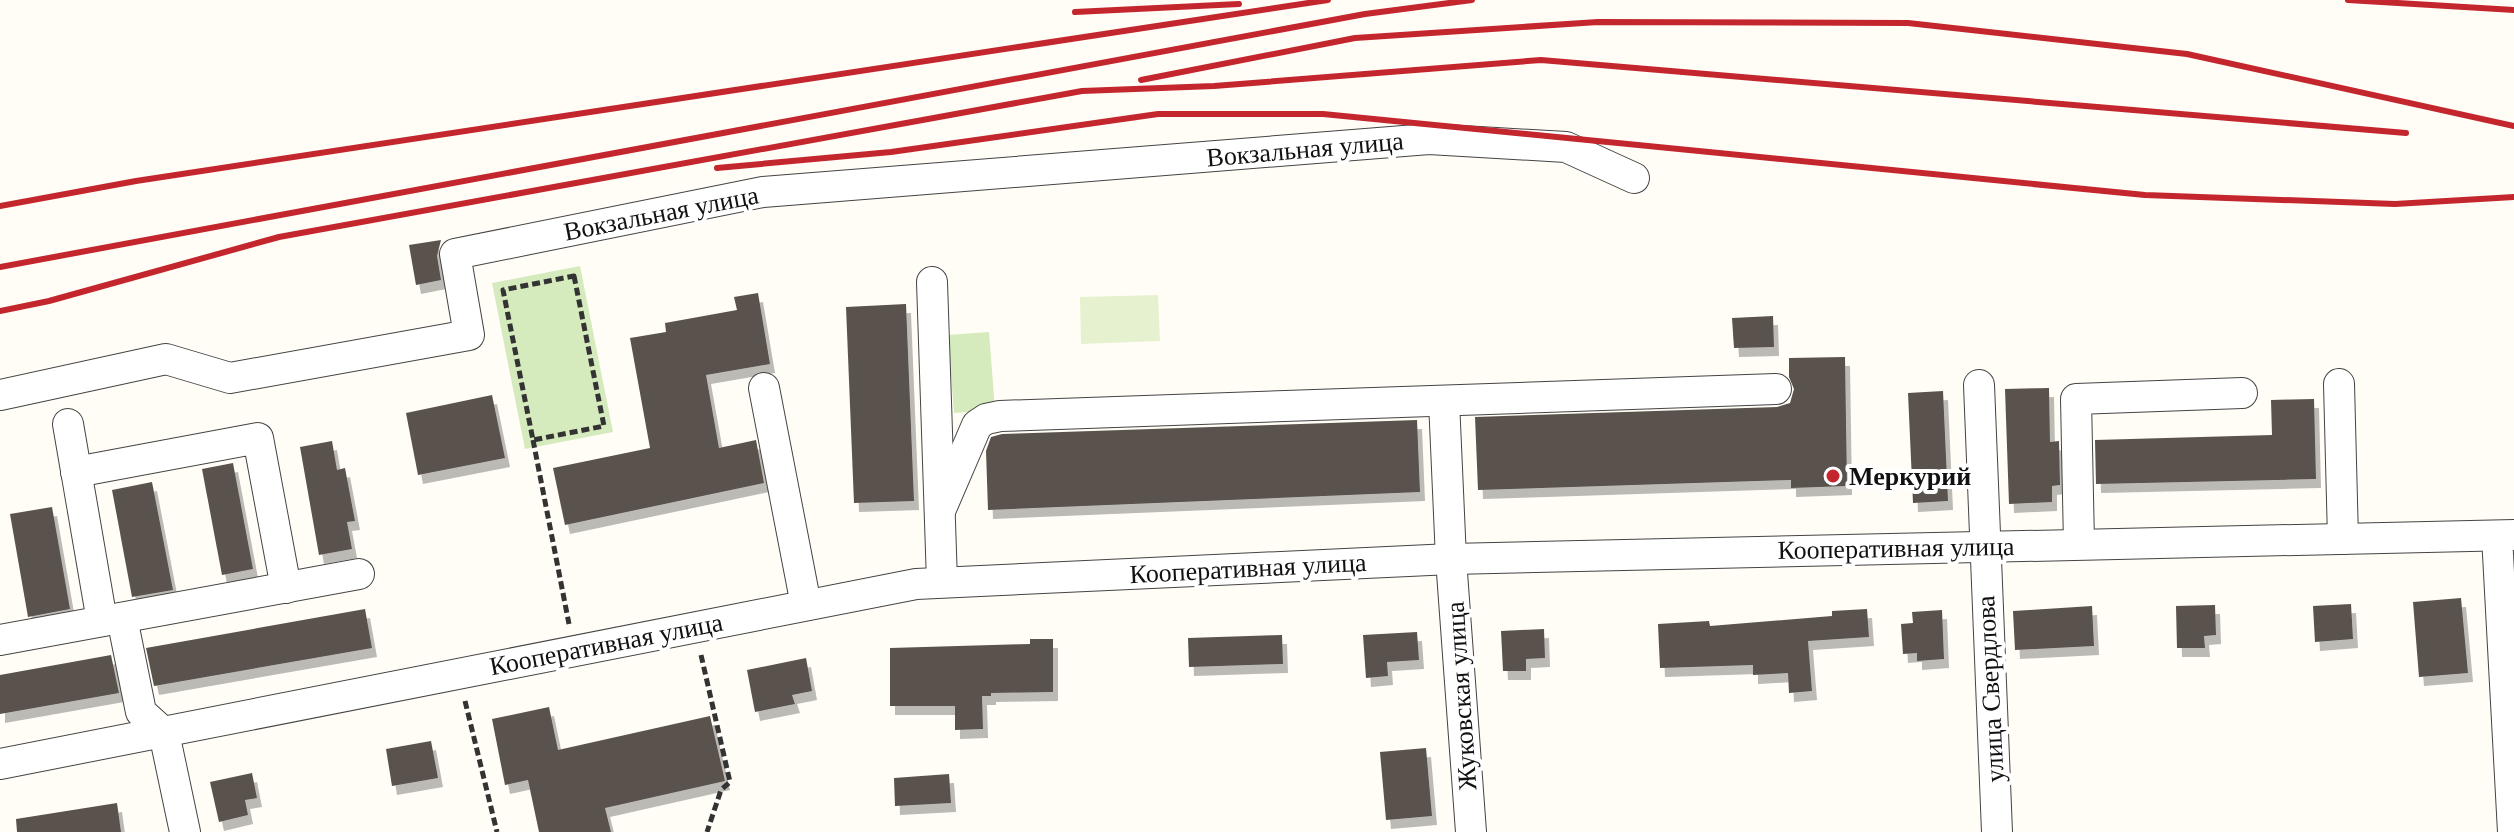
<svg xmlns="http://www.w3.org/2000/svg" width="2514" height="832" viewBox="0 0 2514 832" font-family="'Times New Roman',serif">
	<defs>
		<filter id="shadow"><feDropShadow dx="5" dy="9" stdDeviation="0" flood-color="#0004"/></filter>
	</defs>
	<rect width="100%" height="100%" fill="#fffdf5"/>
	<g fill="#d5ebbd">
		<path d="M 580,266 L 613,432 L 525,449 L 492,283 Z"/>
		<path d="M 989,332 L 995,410 L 954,413 L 948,335 Z"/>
	</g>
	<path fill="#e6f2cf" d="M 1158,295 L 1160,341 L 1081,344 L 1080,297 Z"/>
	<g fill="#5a524d" filter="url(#shadow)">
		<path d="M 441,240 L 437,256 L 441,280 L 416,285 L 409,245 Z"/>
		<path d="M 758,293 L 770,364 L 706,375 L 719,448 L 756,440 L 764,483 L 565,525 L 553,468 L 650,448 L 630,338 L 666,332 L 665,323 L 737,310 L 734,297 Z"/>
		<path d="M 906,304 L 914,501 L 854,503 L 846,307 Z"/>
		<path d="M 1773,316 L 1774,347 L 1734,348 L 1732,318 Z"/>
		<path d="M 1845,357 L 1847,486 L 1791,488 L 1791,480 L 1478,490 L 1475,417 L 1777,407 L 1790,403 L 1794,389 L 1789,377 L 1789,358 Z"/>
		<path d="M 2049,388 L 2050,442 L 2059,441 L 2060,485 L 2052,486 L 2052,502 L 2009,504 L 2005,389 Z"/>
		<path d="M 1943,391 L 1948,501 L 1913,503 L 1908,393 Z"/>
		<path d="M 492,395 L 505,458 L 418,475 L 406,413 Z"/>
		<path d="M 2314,399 L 2316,479 L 2096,484 L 2095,440 L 2272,435 L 2271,400 Z"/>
		<path d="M 1417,420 L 1420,492 L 988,510 L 986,451 L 991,437 L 1002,434 Z"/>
		<path d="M 332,441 L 337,470 L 345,468 L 355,521 L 347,522 L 352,549 L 319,555 L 300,447 Z"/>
		<path d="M 233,463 L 253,569 L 222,575 L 202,469 Z"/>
		<path d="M 152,482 L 173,590 L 132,597 L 112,490 Z"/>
		<path d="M 52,507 L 70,609 L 28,617 L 10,514 Z"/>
		<path d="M 2461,598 L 2468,673 L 2419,677 L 2413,602 Z"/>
		<path d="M 2351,604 L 2353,639 L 2315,642 L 2313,606 Z"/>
		<path d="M 2215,605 L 2216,635 L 2204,636 L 2205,648 L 2177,648 L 2176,606 Z"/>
		<path d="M 2092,606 L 2094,646 L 2015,650 L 2013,611 Z"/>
		<path d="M 365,609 L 372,648 L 154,686 L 146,648 Z"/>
		<path d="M 1867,609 L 1869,637 L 1808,641 L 1812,691 L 1789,693 L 1788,673 L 1753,675 L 1753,665 L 1660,668 L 1658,624 L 1709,621 L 1710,626 L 1832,616 L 1832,611 Z"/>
		<path d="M 1942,610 L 1944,659 L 1917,661 L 1917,653 L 1903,654 L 1901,624 L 1913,623 L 1912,612 Z"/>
		<path d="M 1544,629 L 1545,658 L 1526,659 L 1526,671 L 1503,671 L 1501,631 Z"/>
		<path d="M 1417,632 L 1419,660 L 1387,662 L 1388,676 L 1366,678 L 1363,635 Z"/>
		<path d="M 1282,635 L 1283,664 L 1189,667 L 1188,638 Z"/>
		<path d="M 1030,639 L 1053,639 L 1053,692 L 991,693 L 991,696 L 982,696 L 983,729 L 955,730 L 955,706 L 890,706 L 890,648 L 1030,644 Z"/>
		<path d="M 111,655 L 119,693 L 0,714 L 0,675 Z"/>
		<path d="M 806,658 L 812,691 L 792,695 L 795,704 L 755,712 L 747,670 Z"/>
		<path d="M 549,707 L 558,750 L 710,716 L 725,781 L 605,808 L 611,832 L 539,832 L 528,780 L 505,785 L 492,719 Z"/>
		<path d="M 431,741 L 438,778 L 392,786 L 386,749 Z"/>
		<path d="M 1426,748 L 1432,816 L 1386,820 L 1380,752 Z"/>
		<path d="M 252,773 L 257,798 L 245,800 L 248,815 L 219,822 L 210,782 Z"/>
		<path d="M 949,774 L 951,803 L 895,806 L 894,778 Z"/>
		<path d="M 117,803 L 121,832 L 17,832 L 16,819 Z"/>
	</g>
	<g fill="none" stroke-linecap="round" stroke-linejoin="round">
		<g stroke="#444" stroke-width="32">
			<g id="minor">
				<path d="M 932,282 L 942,582"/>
				<path d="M 2339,384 L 2343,539"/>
				<path d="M 1979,385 L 1997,832"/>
				<path d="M 764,388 L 806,605"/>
				<path d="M 0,395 L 166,359 L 230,378 L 469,335 L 455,254 L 763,192 L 1429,139 L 1566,147 L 1634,178"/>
				<path d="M 1444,401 L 1451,559 L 1471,832"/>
				<path d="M 68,424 L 102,621"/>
				<path d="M 76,472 L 258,438 L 286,588"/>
				<path d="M 940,511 L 977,425 L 986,419 L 1000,416 L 1776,389"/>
				<path d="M 2497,536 L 2513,832"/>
				<path d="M 2079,544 L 2076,399 L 2242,393"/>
				<path d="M 122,618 L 141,712 L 164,733"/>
				<path d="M 0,640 L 359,574"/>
				<path d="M 164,733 L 185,832"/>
				<path d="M 0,764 L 916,584 L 1451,559 L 2514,535"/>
			</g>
		</g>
		<g stroke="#333" stroke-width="5" stroke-dasharray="8 4" stroke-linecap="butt">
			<path d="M 574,276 L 604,426 L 533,440 L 503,290 Z"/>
			<path d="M 533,440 L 569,624"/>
			<path d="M 701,655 L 730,782 L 721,790 L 707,832"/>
			<path d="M 465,701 L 497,832"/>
		</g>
		<use href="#minor" stroke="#fff" stroke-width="30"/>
		<g stroke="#c4262e" stroke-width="6">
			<path d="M 2348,0 L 2514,10"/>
			<path d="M 1075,12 L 1239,4"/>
			<path d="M 1141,80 L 1355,38 L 1598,22 L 1908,23 L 2187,54 L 2514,126"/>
			<path d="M 717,168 L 891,152 L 1158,114 L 1323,114 L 2145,195 L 2395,204 L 2514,197"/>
			<path d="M 0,206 L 136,181 L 1328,0"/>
			<path d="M 0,267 L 1365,14 L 1472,0"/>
			<path d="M 0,311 L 49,301 L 279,237 L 1082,91 L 1214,86 L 1541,60 L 2406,133"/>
		</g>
	</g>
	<circle fill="#c4262e" stroke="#fff" stroke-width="3" cx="1833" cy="476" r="8"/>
	<g text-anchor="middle" stroke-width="8" stroke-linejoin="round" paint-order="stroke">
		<g font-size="26" fill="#111" stroke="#fff">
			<text transform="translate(1305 149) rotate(-5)" y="9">Вокзальная улица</text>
			<text transform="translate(661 213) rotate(-11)" y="9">Вокзальная улица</text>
			<text transform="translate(1896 548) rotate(-1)" y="9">Кооперативная улица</text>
			<text transform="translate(1248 568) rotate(-3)" y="9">Кооперативная улица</text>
			<text transform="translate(606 644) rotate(-11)" y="9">Кооперативная улица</text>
			<text transform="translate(1990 689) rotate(-93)" y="9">улица Свердлова</text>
			<text transform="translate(1461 696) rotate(-94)" y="9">Жуковская улица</text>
		</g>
		<g font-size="26" font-weight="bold" fill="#111" stroke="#fff" text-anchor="start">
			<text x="1849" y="485">Меркурий</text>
		</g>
	</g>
</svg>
